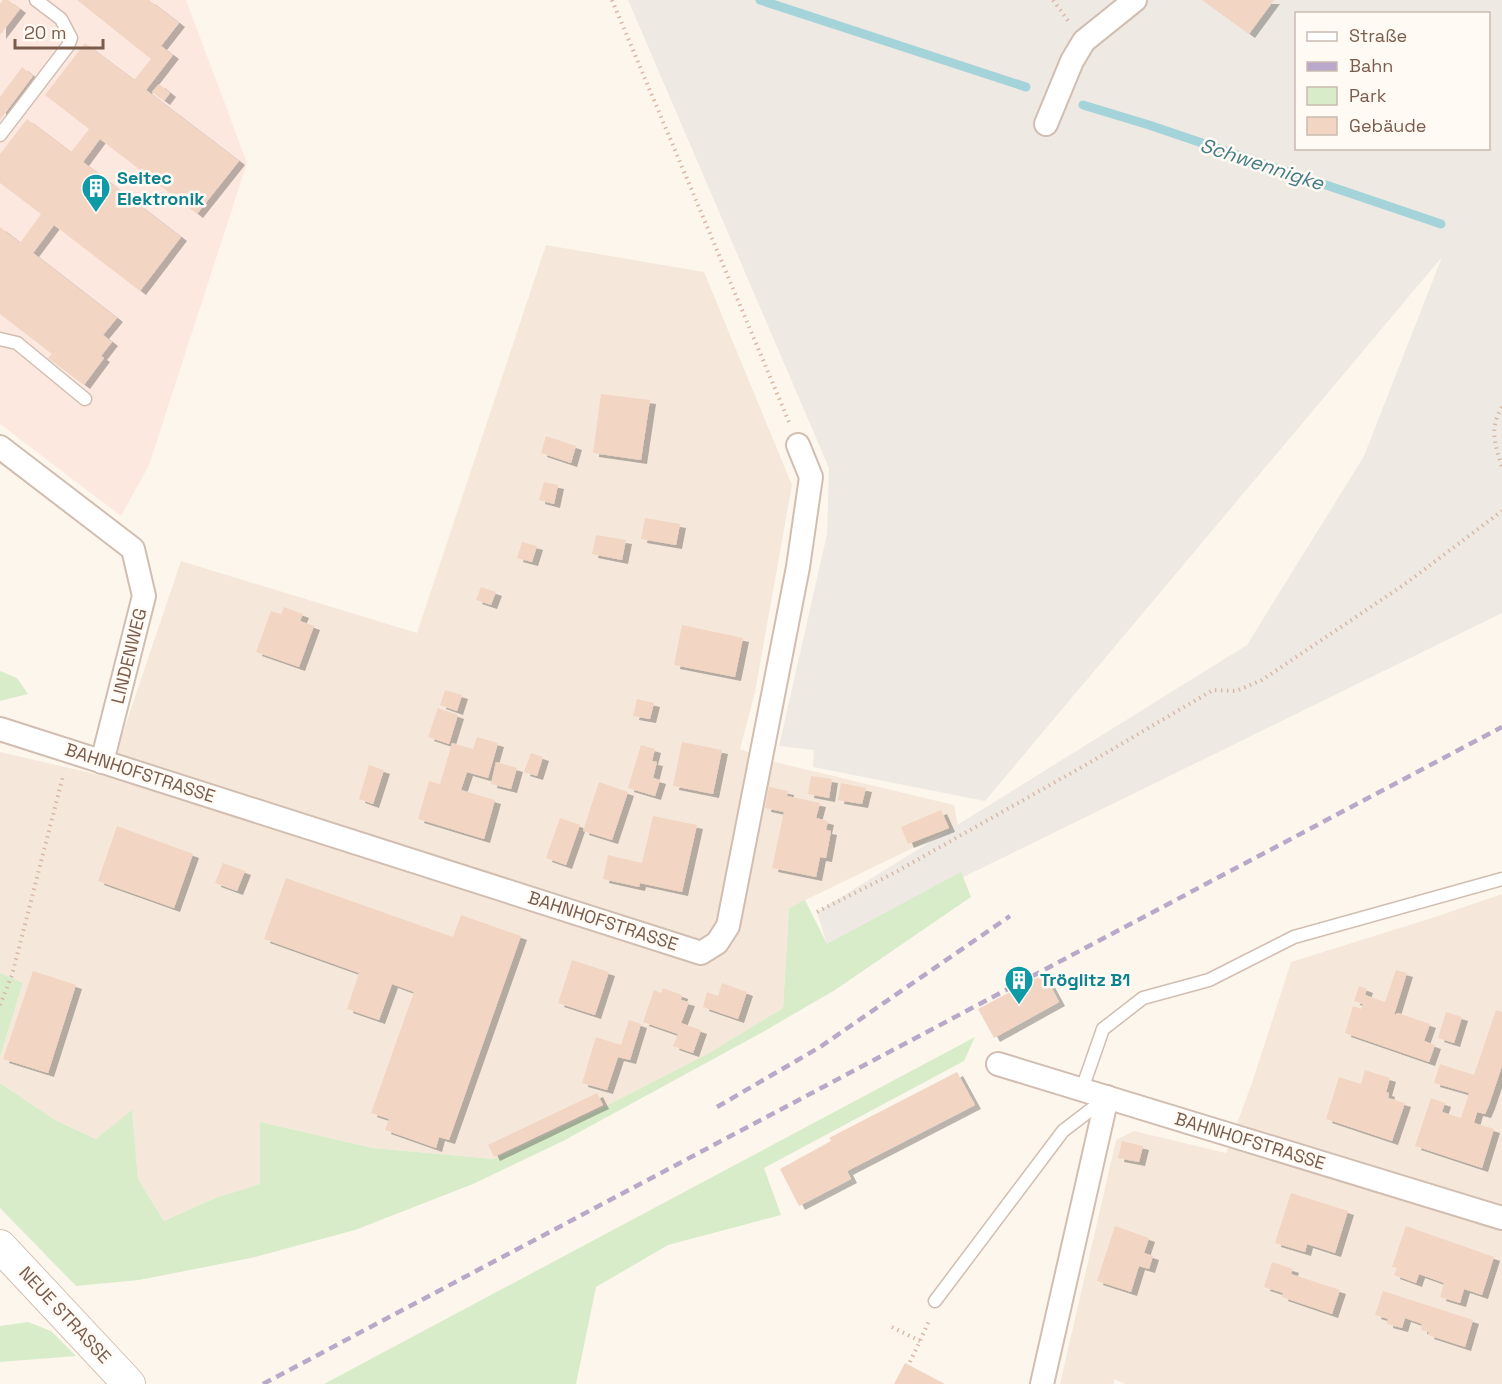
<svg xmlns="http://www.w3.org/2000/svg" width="1502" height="1384" viewBox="0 0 1502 1384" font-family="'Space Grotesk',sans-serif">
	<defs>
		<filter id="shadow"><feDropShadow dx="6" dy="4" stdDeviation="0" flood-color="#0004"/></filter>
	</defs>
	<rect width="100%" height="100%" fill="#fdf6ec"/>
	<g fill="#f5e8da">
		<path d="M 546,245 L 704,272 L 792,485 L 755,692 L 740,749 L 779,763 L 954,805 L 958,826 L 789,908 L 783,1008 L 709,1053 L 604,1107 L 494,1159 L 373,1148 L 260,1122 L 260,1184 L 215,1198 L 164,1221 L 138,1179 L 132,1111 L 96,1139 L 55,1120 L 0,1083 L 0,1057 L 23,983 L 0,973 L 0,752 L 108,777 L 181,561 L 417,633 Z"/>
		<path d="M 1502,894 L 1502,1384 L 1126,1384 L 1114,1379 L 1114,1384 L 1060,1384 L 1116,1140 L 1134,1131 L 1226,1153 L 1252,1083 L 1291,962 L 1435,917 Z"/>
	</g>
	<path fill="#fde8e0" d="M 0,0 L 186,0 L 247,163 L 149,465 L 121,516 L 0,424 Z"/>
	<path fill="#efe9e4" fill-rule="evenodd" d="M 628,0 L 1502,0 L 1502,613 L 827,944 L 817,912 L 1247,645 L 1364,456 L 1442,257 L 985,801 L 813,767 L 814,750 L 779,746 L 827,534 L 829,468 ZM 1296,14 L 1488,14 L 1488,148 L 1296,148 Z"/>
	<g fill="#d8ecc9">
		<path d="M 0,671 L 17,678 L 28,694 L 0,701 Z"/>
		<path d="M 961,872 L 971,897 L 835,990 L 761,1033 L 563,1141 L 473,1184 L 355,1230 L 251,1258 L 139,1280 L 76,1286 L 0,1208 L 0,1083 L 55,1120 L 96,1139 L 132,1110 L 138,1179 L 164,1221 L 215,1198 L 260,1184 L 260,1122 L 373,1148 L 494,1159 L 604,1107 L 709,1053 L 783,1008 L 789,908 L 805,900 L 827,944 Z"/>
		<path d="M 0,973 L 23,983 L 0,1057 Z"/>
		<path d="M 975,1037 L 964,1061 L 764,1168 L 781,1215 L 668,1245 L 596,1287 L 576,1384 L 324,1384 Z"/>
		<path d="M 28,1322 L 51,1331 L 76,1356 L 0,1362 L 0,1326 Z"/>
	</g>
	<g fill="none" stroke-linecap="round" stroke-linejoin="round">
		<g stroke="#a5d3da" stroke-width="9">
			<path d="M 760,0 L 1026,87"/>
			<path d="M 1083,105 L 1149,125 L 1441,224"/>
		</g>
	</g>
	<g fill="#f3d5c3" filter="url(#shadow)">
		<path d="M 3,0 L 8,0 L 20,9 L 0,35 L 0,4 Z"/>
		<path d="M 77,0 L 149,0 L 179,23 L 161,46 L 173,55 L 146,90 L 239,161 L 197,214 L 100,139 L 83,162 L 181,237 L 140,291 L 54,225 L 33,253 L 117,318 L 103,335 L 112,342 L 101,356 L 104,358 L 84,385 L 48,358 L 52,354 L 0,314 L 0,227 L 20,243 L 41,214 L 0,183 L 0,154 L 27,119 L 71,152 L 89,129 L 45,95 L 85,43 L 134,80 L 151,59 Z"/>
		<path d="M 1202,0 L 1274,0 L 1249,34 Z"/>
		<path d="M 22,67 L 33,76 L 0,120 L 0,97 Z"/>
		<path d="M 159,84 L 170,93 L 164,101 L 152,92 Z"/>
		<path d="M 601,394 L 650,400 L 641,460 L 593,453 Z"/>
		<path d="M 546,436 L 576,446 L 571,463 L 541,453 Z"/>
		<path d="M 544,482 L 558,485 L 554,504 L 539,500 Z"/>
		<path d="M 645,518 L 680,524 L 676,545 L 641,539 Z"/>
		<path d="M 596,535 L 626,540 L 622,560 L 592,554 Z"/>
		<path d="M 522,542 L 537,546 L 532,562 L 517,558 Z"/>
		<path d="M 481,587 L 496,592 L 491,605 L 476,600 Z"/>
		<path d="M 284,607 L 303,614 L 300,621 L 314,626 L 299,667 L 256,652 L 271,611 L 281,614 Z"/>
		<path d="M 682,625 L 743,638 L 735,677 L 674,665 Z"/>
		<path d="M 445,690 L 462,695 L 457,711 L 440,705 Z"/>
		<path d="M 637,699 L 654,703 L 650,719 L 633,716 Z"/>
		<path d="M 438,708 L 458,715 L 449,744 L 428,737 Z"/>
		<path d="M 477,737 L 498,743 L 488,778 L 467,772 L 461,790 L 495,800 L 484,839 L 418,819 L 429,781 L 440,784 L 452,743 L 473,749 Z"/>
		<path d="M 682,742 L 722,750 L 713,794 L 673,786 Z"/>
		<path d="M 641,745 L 655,749 L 652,761 L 657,762 L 653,778 L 660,780 L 655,796 L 628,788 Z"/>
		<path d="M 531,753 L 543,757 L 537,776 L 524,772 Z"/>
		<path d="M 496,762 L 517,768 L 511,789 L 491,784 Z"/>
		<path d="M 369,765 L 384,770 L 373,804 L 359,799 Z"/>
		<path d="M 811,776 L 832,779 L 829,798 L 808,794 Z"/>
		<path d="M 599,782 L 628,792 L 612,840 L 583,831 Z"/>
		<path d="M 841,783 L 866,788 L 862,804 L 838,800 Z"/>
		<path d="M 769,787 L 788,791 L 787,796 L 820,803 L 816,818 L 828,821 L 826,830 L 831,831 L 826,858 L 820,857 L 816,877 L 772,868 L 784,812 L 765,808 Z"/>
		<path d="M 941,810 L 949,828 L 908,844 L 901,827 Z"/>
		<path d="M 653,816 L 697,825 L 682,892 L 640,883 L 639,887 L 603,879 L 608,855 L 642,863 Z"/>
		<path d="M 560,818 L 580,825 L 566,865 L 546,858 Z"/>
		<path d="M 117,826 L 193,854 L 174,908 L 98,881 Z"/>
		<path d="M 223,863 L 245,871 L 237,891 L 215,883 Z"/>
		<path d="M 286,878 L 453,937 L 461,915 L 521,936 L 449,1140 L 439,1137 L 436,1148 L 385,1130 L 389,1119 L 371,1113 L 414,992 L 392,984 L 379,1020 L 347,1009 L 359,973 L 264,939 Z"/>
		<path d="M 572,960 L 609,972 L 595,1015 L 558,1003 Z"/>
		<path d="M 1396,970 L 1407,973 L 1394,1015 L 1398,1013 L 1430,1024 L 1424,1041 L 1435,1045 L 1429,1062 L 1345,1033 L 1353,1006 L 1361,1009 L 1363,1004 L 1354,1001 L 1359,986 L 1367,989 L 1365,995 L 1385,1002 Z"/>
		<path d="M 33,971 L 76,985 L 48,1073 L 3,1059 Z"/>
		<path d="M 1044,974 L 1059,1002 L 994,1038 L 978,1009 Z"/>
		<path d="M 722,983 L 747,992 L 738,1019 L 703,1007 L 707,992 L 718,996 Z"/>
		<path d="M 663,988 L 682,995 L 681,1000 L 689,1002 L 681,1023 L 701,1030 L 693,1053 L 673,1046 L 678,1034 L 643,1022 L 654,990 L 661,993 Z"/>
		<path d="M 1496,1010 L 1502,1012 L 1502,1066 L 1489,1105 L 1485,1114 L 1477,1112 L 1474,1123 L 1494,1129 L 1482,1168 L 1415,1146 L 1431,1098 L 1445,1103 L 1442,1112 L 1461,1118 L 1469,1093 L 1434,1083 L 1440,1064 L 1474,1075 Z"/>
		<path d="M 1446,1012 L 1462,1017 L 1454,1043 L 1438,1038 Z"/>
		<path d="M 629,1020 L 641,1024 L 630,1060 L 618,1057 L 607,1090 L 582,1083 L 596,1037 L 621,1045 Z"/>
		<path d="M 1365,1070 L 1390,1078 L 1386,1092 L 1389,1093 L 1388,1098 L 1405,1103 L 1392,1141 L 1326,1119 L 1339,1077 L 1361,1084 Z"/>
		<path d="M 957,1072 L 975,1105 L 847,1171 L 851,1179 L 799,1206 L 780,1169 L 831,1141 L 829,1138 Z"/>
		<path d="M 597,1093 L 603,1105 L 494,1157 L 488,1145 Z"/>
		<path d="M 1122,1141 L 1143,1146 L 1139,1162 L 1118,1158 Z"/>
		<path d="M 1291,1193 L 1348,1211 L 1335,1253 L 1307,1244 L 1305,1252 L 1275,1243 Z"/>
		<path d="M 1115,1226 L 1149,1238 L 1144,1253 L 1153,1256 L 1149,1269 L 1139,1266 L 1131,1292 L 1097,1281 Z"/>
		<path d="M 1406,1226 L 1494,1257 L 1482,1295 L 1464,1289 L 1460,1303 L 1440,1297 L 1444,1283 L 1419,1274 L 1416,1283 L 1394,1275 L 1397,1268 L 1392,1267 Z"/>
		<path d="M 1272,1262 L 1293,1269 L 1291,1274 L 1340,1290 L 1332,1314 L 1282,1297 L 1283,1293 L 1264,1287 Z"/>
		<path d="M 1383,1291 L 1473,1320 L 1465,1347 L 1428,1335 L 1429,1332 L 1421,1330 L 1422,1324 L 1405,1318 L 1402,1328 L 1387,1324 L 1388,1319 L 1375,1315 Z"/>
		<path d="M 905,1363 L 945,1384 L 894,1384 Z"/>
	</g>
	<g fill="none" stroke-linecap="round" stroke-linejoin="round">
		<g stroke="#d1beb0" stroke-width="15">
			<g id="lane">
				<path d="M 0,135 L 68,46 L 71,38 L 61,19 L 36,0"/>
				<path d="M 0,339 L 17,343 L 85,399"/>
				<path d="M 1082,1089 L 1103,1029 L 1143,998 L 1209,980 L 1294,937 L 1502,879"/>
				<path d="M 935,1301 L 1063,1131 L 1106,1098"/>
			</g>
		</g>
		<g stroke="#d1beb0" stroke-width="26">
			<g id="street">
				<path d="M 1046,124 L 1072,61 L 1084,41 L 1135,0"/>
				<path d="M 0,447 L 133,549 L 144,596 L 102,762"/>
				<path d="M 0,729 L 701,953 L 717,943 L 728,926 L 798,567 L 811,477 L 798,445"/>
				<path d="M 998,1064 L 1502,1218"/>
				<path d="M 1042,1384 L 1107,1097"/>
			</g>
		</g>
		<g stroke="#d6c0b0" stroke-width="34">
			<path id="secondary" d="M 0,1246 L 129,1384"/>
		</g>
		<g stroke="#d9b8a5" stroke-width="4" stroke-dasharray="1.5 4.5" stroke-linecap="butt">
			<path d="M 612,0 L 789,422"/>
			<path d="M 1053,0 L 1069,22"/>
			<path d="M 1502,407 C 1489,428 1495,445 1502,467"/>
			<path d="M 817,912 L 894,873 L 1089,763 L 1213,690 L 1236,691 L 1262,680 L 1405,584 L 1502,511"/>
			<path d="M 0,1005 L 12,975 L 63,776"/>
			<path d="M 892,1327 L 920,1341"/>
			<path d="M 910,1362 L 930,1319"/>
		</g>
		<use href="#lane" stroke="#fff" stroke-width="12"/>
		<use href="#street" stroke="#fff" stroke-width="22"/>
		<use href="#secondary" stroke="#fff" stroke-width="32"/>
		<g stroke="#b9a8c9" stroke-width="4.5" stroke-dasharray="9 6" stroke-linecap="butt">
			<path d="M 717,1107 L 820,1047 L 1010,916"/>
			<path d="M 263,1384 L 1502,727"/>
		</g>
	</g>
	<defs>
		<g id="building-pin" transform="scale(1.5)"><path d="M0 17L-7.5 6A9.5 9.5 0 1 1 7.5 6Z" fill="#0f9aa8" stroke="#fffaf3"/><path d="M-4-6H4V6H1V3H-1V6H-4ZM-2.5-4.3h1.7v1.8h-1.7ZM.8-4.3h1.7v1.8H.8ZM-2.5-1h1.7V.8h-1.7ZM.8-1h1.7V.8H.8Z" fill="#fff"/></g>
	</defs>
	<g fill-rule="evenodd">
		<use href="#building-pin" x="96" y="188"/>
		<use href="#building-pin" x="1019" y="980"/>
	</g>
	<g text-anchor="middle" stroke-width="5" stroke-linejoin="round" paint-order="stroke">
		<g font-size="18" font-weight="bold" fill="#0d838f" stroke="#fffaf3" text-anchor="start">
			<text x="117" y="184">Seitec<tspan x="117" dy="21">Elektronik</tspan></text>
			<text x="1040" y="986">Tröglitz B1</text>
		</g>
		<g font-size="18" fill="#7a5c4d" stroke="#fffaf3">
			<text transform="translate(129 656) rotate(-76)" y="6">LINDENWEG</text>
			<text transform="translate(140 773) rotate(18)" y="6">BAHNHOFSTRASSE</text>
			<text transform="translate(603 921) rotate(18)" y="6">BAHNHOFSTRASSE</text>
			<text transform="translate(1250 1141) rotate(17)" y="6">BAHNHOFSTRASSE</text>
			<text transform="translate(65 1315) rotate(47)" y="6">NEUE STRASSE</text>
		</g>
		<g font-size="20" font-style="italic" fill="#437c86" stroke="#fffaf3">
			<text transform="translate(1262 164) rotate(18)" y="7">Schwennigke</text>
		</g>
	</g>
	<rect x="1295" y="12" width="195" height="138" fill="#fffaf3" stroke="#cabbb1" stroke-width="1.5"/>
	<rect x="1307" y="32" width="30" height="9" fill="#ffffff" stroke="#cabbb1" stroke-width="1.5"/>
	<text x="1349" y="42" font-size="18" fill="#7a5c4d">Straße</text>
	<rect x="1307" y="62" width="30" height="9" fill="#b9a8c9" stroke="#cabbb1" stroke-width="1.5"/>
	<text x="1349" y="72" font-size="18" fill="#7a5c4d">Bahn</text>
	<rect x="1307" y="87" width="30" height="18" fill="#d8ecc9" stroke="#cabbb1" stroke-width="1.5"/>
	<text x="1349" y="102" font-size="18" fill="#7a5c4d">Park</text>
	<rect x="1307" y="117" width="30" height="18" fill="#f3d5c3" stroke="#cabbb1" stroke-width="1.5"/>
	<text x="1349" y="132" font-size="18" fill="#7a5c4d">Gebäude</text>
	<path d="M15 39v9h88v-9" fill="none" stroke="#7a5c4d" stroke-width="3"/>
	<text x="24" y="39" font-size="18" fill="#7a5c4d" stroke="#fffaf3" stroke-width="4.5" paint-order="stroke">20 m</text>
</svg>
